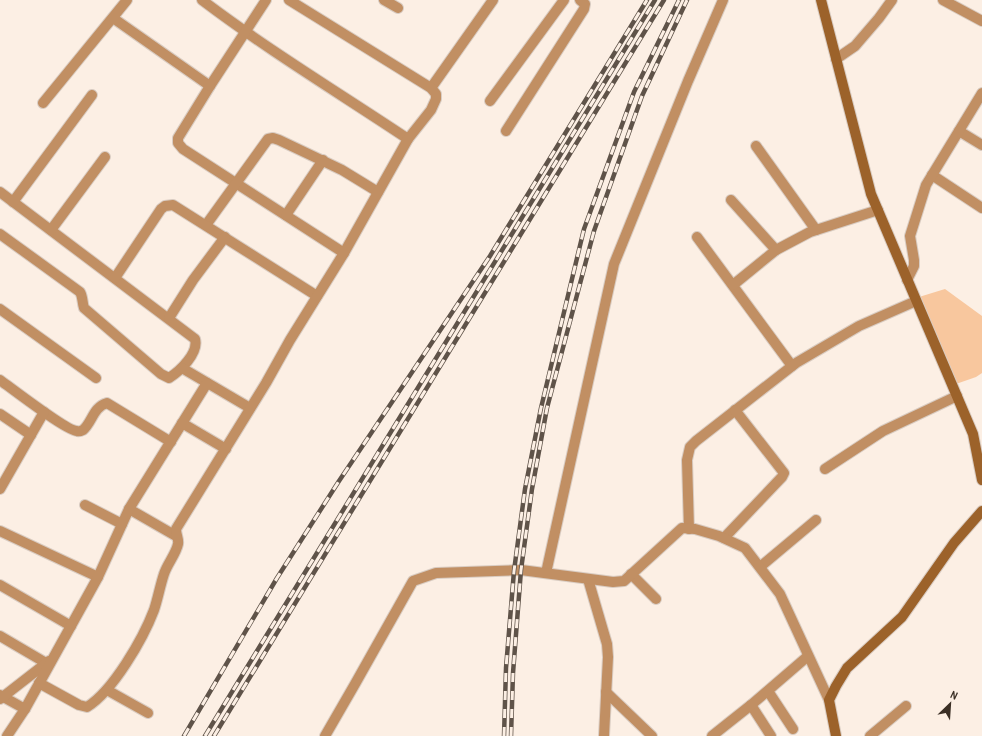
<svg xmlns="http://www.w3.org/2000/svg" width="982" height="736" viewBox="0 0 982 736" font-family="'Archivo Narrow',sans-serif">
	<rect width="100%" height="100%" fill="#fcefe4"/>
	<path fill="#f8c79e" d="M 945,289 L 982,316 L 982,373 L 976,377 L 956,384 L 919,297 Z"/>
	<g fill="none" stroke-linecap="round" stroke-linejoin="round">
		<g stroke="#d9ccc2" stroke-width="12">
			<g id="street">
				<path d="M 202,0 C 268,50 339,93 408,139"/>
				<path d="M 266,0 L 210,86 L 178,138 L 178,143 L 183,149 L 344,253"/>
				<path d="M 384,0 L 398,8"/>
				<path d="M 943,0 L 982,21"/>
				<path d="M 113,18 L 210,86"/>
				<path d="M 836,59 L 855,46 L 879,18 L 892,0"/>
				<path d="M 431,88 L 493,0"/>
				<path d="M 490,101 L 564,0"/>
				<path d="M 43,103 L 127,0"/>
				<path d="M 506,131 L 584,9 L 585,4 L 580,0"/>
				<path d="M 959,131 L 982,145"/>
				<path d="M 756,146 L 816,230"/>
				<path d="M 932,175 L 982,208"/>
				<path d="M 0,192 L 195,339 C 199,353 180,371 169,378 L 161,374 L 84,308 C 82,302 83,297 80,292 L 0,234"/>
				<path d="M 731,200 L 776,250"/>
				<path d="M 13,202 L 92,95"/>
				<path d="M 286,215 L 323,160"/>
				<path d="M 206,225 L 268,139 L 273,138 L 279,140 L 342,170 L 378,192"/>
				<path d="M 51,230 L 105,157"/>
				<path d="M 697,237 L 792,366"/>
				<path d="M 115,278 L 161,209 L 165,206 L 173,205 L 317,296"/>
				<path d="M 907,280 L 914,266 L 914,260 L 910,236 L 926,185 L 982,93"/>
				<path d="M 733,285 L 776,250 L 810,232 L 878,210"/>
				<path d="M 0,309 L 96,378"/>
				<path d="M 169,318 L 193,280 L 225,237"/>
				<path d="M 182,368 L 250,408"/>
				<path d="M 0,380 C 11,388 67,431 77,431 C 79,432 81,431 83,430 C 92,423 93,407 107,403 L 171,442"/>
				<path d="M 0,414 L 31,435"/>
				<path d="M 182,423 L 226,449"/>
				<path d="M 825,469 L 883,431 L 957,396"/>
				<path d="M 0,489 L 44,412"/>
				<path d="M 85,505 L 122,524"/>
				<path d="M 129,509 L 176,536"/>
				<path d="M 689,529 L 687,460 L 690,447 L 696,441 L 796,363 L 859,326 L 916,301"/>
				<path d="M 0,531 L 98,577"/>
				<path d="M 724,538 L 782,477 L 784,473 L 735,410"/>
				<path d="M 760,567 L 816,520"/>
				<path d="M 546,573 L 614,264 L 688,81 L 723,0"/>
				<path d="M 631,574 L 656,599"/>
				<path d="M 588,579 L 607,644 L 608,657 L 604,736"/>
				<path d="M 0,585 L 71,626"/>
				<path d="M 0,636 L 46,663"/>
				<path d="M 39,683 L 79,705 L 87,707 C 113,691 143,639 154,610 C 158,598 160,586 164,574 C 167,564 176,554 178,544 C 179,539 176,535 176,529 L 266,383 L 290,340 L 344,253 L 408,139 L 431,110 L 436,99 L 436,94 L 431,88 L 289,0"/>
				<path d="M 107,690 L 148,713"/>
				<path d="M 768,691 L 793,729"/>
				<path d="M 606,692 L 652,736"/>
				<path d="M 0,695 L 25,709"/>
				<path d="M 0,699 L 49,661"/>
				<path d="M 751,705 L 771,736"/>
				<path d="M 7,736 L 25,709 L 98,577 L 129,509 L 207,383"/>
				<path d="M 325,736 L 355,684 L 413,581 L 436,573 L 521,570 L 613,582 L 624,581 L 682,528 L 695,529 L 719,536 L 745,548 L 780,594 L 829,700"/>
				<path d="M 712,736 L 751,705 L 808,656"/>
				<path d="M 870,736 L 906,706"/>
			</g>
		</g>
		<g stroke="#d9ccc2" stroke-width="12">
			<g id="secondary">
				<path d="M 821,0 L 871,194 L 973,434 L 982,480"/>
				<path d="M 836,736 L 829,700 L 836,686 L 847,668 L 902,617 L 954,543 L 982,511"/>
			</g>
		</g>
		<use href="#street" stroke="#c18f63" stroke-width="10"/>
		<use href="#secondary" stroke="#9c622a" stroke-width="10"/>
		<g stroke="#5f5349" stroke-width="4.5">
			<g id="rail">
				<path d="M 184,736 L 277,578 L 339,481 L 490,256 L 647,0"/>
				<path d="M 205,736 L 655,0"/>
				<path d="M 214,736 L 664,0"/>
				<path d="M 504,736 L 506,668 L 514,571 L 525,489 L 541,408 L 584,229 L 634,92 L 679,0"/>
				<path d="M 511,736 L 513,673 L 521,570 L 532,489 L 547,408 L 594,231 L 642,96 L 687,0"/>
			</g>
		</g>
		<use href="#rail" stroke="#fcefe4" stroke-width="3" stroke-dasharray="9" stroke-linecap="butt"/>
	</g>
	<g transform="translate(950 704) rotate(25)" stroke="#fcefe4" stroke-width="3" paint-order="stroke">
	<path d="M0-3L7 15L0 10L-7 15Z" fill="#3b2f25"/>
	<text y="-6" font-size="11" font-weight="bold" text-anchor="middle" fill="#3b2f25">N</text>
	</g>
</svg>
